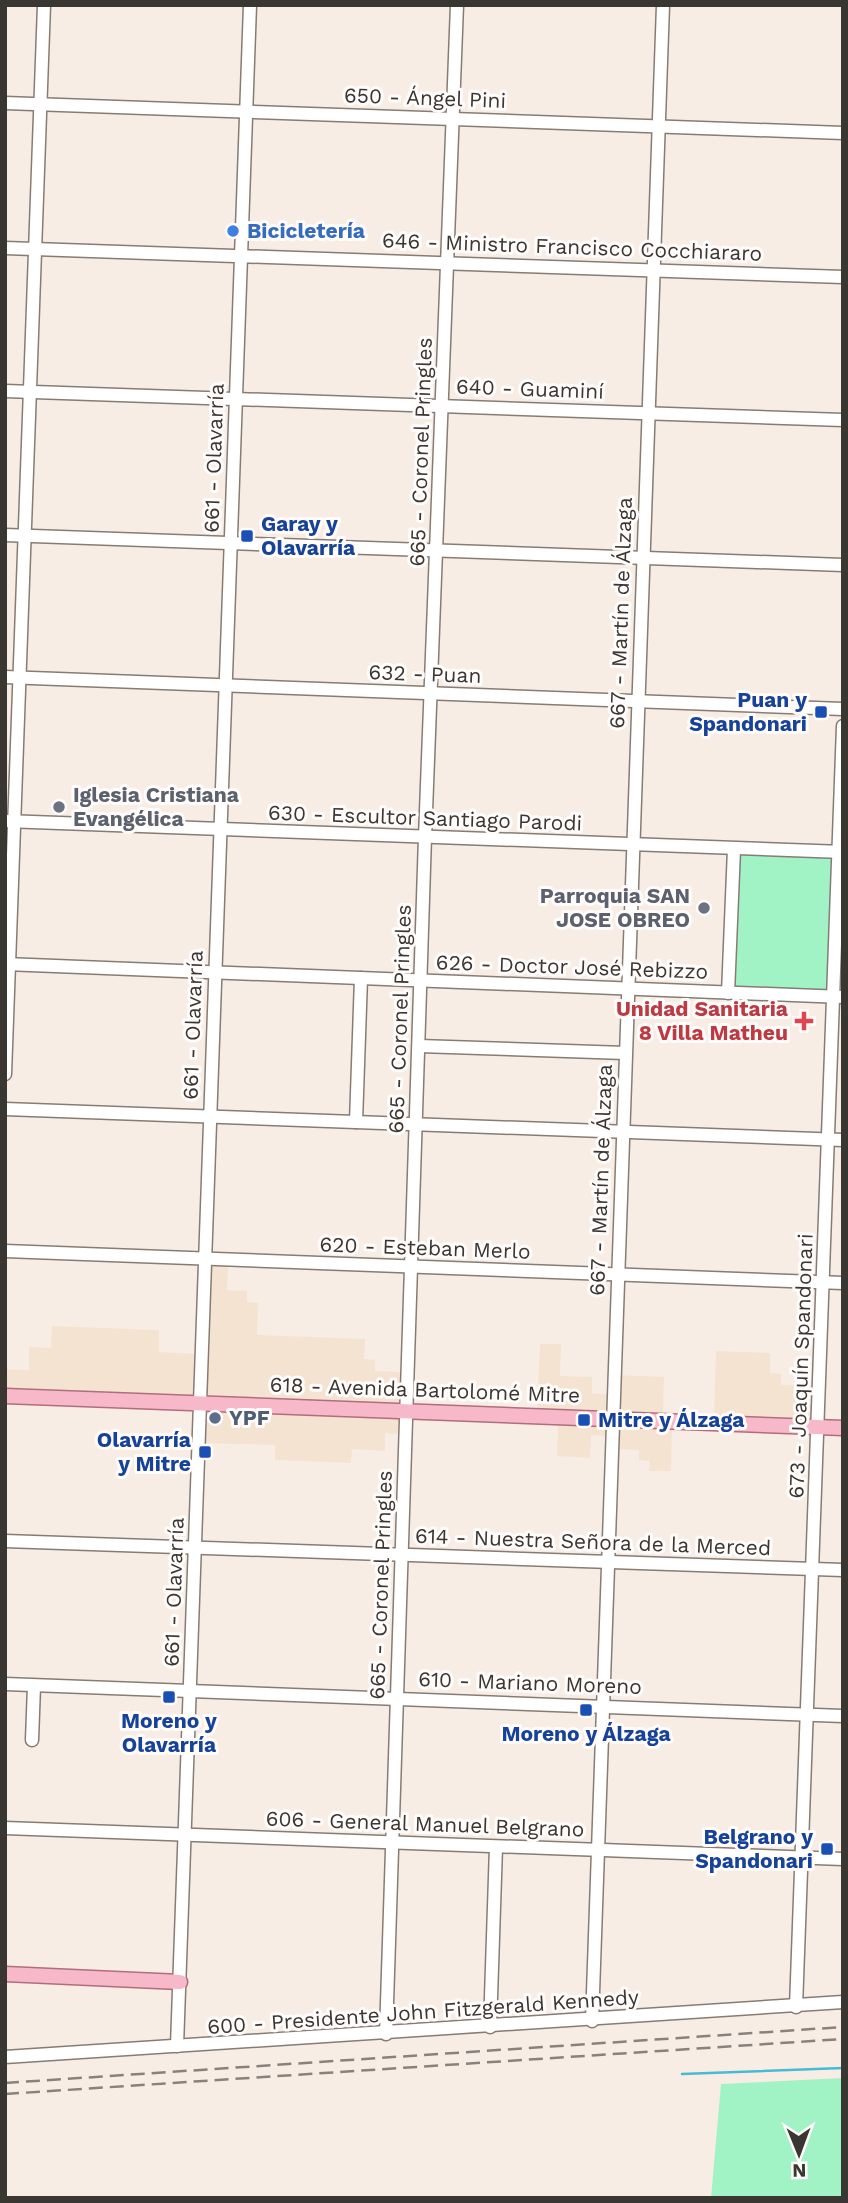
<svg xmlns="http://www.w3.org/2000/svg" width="848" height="2203" viewBox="0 0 848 2203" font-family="'Work Sans',sans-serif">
	<rect width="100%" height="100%" fill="#f8ede5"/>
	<g fill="#f4e3d1">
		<path d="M 212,1265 L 228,1266 L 227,1290 L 247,1291 L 247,1302 L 258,1303 L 257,1335 L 365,1339 L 364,1359 L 375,1360 L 375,1371 L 402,1372 L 400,1403 L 208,1397 L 205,1393 L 209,1267 Z"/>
		<path d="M 52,1326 L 159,1330 L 159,1352 L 197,1354 L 196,1394 L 193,1398 L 5,1390 L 5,1369 L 29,1370 L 29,1347 L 51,1348 Z"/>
		<path d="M 540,1344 L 561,1344 L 560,1376 L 592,1377 L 592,1393 L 608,1394 L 606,1411 L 537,1411 Z"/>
		<path d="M 716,1351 L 770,1353 L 770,1373 L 781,1374 L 781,1385 L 800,1385 L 800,1405 L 814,1405 L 814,1416 L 811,1420 L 714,1418 Z"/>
		<path d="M 618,1375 L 664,1377 L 663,1415 L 618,1411 Z"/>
		<path d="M 207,1410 L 395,1417 L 400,1420 L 401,1434 L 385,1433 L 385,1451 L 352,1449 L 351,1463 L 275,1460 L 275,1445 L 202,1443 L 203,1414 Z"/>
		<path d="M 558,1422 L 606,1426 L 607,1436 L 591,1435 L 590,1458 L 557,1456 Z"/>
		<path d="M 617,1426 L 672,1427 L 671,1471 L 649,1471 L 650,1461 L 639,1460 L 639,1450 L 614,1449 Z"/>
	</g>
	<g fill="#a1f3c6">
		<path d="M 737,853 L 829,856 L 834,861 L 827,990 L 734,986 Z"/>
		<path d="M 843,2078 L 843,2198 L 711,2198 L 721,2084 Z"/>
	</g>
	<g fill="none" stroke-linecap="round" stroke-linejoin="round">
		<path stroke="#46bbd8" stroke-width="2.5" d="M 682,2074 L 843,2068"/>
		<g stroke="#867c74" stroke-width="15">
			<g id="minor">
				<path d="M 5,103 L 843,133"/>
				<path d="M 5,248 L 843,277"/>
				<path d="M 5,391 L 843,420"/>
				<path d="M 5,535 L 843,565"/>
				<path d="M 5,677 L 843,709"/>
				<path d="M 5,821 L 843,852"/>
				<path d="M 5,964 L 843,997"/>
				<path d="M 728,993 L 734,849"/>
				<path d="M 419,1046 L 625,1053"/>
				<path d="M 5,1074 L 44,5"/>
				<path d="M 5,1109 L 843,1140"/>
				<path d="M 356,1122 L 361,978"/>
				<path d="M 5,1251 L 843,1283"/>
				<path d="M 5,1541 L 843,1570"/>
				<path d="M 5,1684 L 843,1716"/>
				<path d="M 32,1740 L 34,1686"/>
				<path d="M 5,1828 L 843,1859"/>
				<path d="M 796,2007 L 843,726"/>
				<path d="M 592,2021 L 663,5"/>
				<path d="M 490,2027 L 496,1847"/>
				<path d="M 386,2034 L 425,837 L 457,5"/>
				<path d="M 177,2046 L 250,5"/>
				<path d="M 5,2057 L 843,2002"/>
			</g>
		</g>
		<g stroke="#b26d7d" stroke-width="17">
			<g id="major">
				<path d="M 5,1396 L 843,1428"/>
				<path d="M 5,1974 L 180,1982"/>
			</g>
		</g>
		<use href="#minor" stroke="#fff" stroke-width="12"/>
		<use href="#major" stroke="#f7b9c9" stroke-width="14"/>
		<g stroke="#89827c" stroke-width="2.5" stroke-dasharray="14 7" stroke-linecap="butt">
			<path d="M 5,2083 L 843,2027"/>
			<path d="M 5,2094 L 843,2039"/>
		</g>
	</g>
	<circle fill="#3f7fe0" stroke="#fffcfb" stroke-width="2.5" cx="233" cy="231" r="7"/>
	<g fill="#1a4fb4" stroke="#fffcfb" stroke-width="2.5">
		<rect x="240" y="529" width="14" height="14" rx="3.5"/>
		<rect x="814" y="705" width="14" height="14" rx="3.5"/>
		<rect x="577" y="1413" width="14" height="14" rx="3.5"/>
		<rect x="198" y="1445" width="14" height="14" rx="3.5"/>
		<rect x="162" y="1690" width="14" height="14" rx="3.5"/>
		<rect x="579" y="1703" width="14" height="14" rx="3.5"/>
		<rect x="820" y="1842" width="14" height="14" rx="3.5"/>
	</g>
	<g fill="#6b7280" stroke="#fffcfb" stroke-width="2.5">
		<circle cx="59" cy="807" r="7"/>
		<circle cx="704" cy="908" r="7"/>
	</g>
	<path fill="#e0444e" stroke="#fffcfb" stroke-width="2.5" d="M800.5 1010.5h7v7h7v7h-7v7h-7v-7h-7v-7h7z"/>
	<circle fill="#5c6f8a" stroke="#fffcfb" stroke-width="2.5" cx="215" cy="1418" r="7"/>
	<g text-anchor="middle" stroke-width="6" stroke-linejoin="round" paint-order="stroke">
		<g font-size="21" fill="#3a3632" stroke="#fffcfb">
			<text transform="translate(425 98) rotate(2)" y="7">650 - Ángel Pini</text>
			<text transform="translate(572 247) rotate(2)" y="7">646 - Ministro Francisco Cocchiararo</text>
			<text transform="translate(530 389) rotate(2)" y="7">640 - Guaminí</text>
			<text transform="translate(421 452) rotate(-88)" y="7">665 - Coronel Pringles</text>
			<text transform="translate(214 458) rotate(-88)" y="7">661 - Olavarría</text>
			<text transform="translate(621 613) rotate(-88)" y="7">667 - Martín de Álzaga</text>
			<text transform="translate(425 674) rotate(2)" y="7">632 - Puan</text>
			<text transform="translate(425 818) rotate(2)" y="7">630 - Escultor Santiago Parodi</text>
			<text transform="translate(572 967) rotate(2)" y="7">626 - Doctor José Rebizzo</text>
			<text transform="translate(400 1019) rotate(-88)" y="7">665 - Coronel Pringles</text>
			<text transform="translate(193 1025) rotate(-88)" y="7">661 - Olavarría</text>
			<text transform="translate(601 1180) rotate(-88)" y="7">667 - Martín de Álzaga</text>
			<text transform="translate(425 1248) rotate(2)" y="7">620 - Esteban Merlo</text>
			<text transform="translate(801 1366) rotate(-88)" y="7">673 - Joaquín Spandonari</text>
			<text transform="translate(425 1390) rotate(2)" y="7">618 - Avenida Bartolomé Mitre</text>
			<text transform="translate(593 1542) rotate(2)" y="7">614 - Nuestra Señora de la Merced</text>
			<text transform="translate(381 1585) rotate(-88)" y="7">665 - Coronel Pringles</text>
			<text transform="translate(174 1592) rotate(-88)" y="7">661 - Olavarría</text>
			<text transform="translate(530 1683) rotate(2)" y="7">610 - Mariano Moreno</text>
			<text transform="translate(425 1824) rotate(2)" y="7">606 - General Manuel Belgrano</text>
			<text transform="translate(423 2012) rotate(-4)" y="7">600 - Presidente John Fitzgerald Kennedy</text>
		</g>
		<g font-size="21" font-weight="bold" fill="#366cbe" stroke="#fffcfb" text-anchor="start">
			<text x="247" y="238">Bicicletería</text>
		</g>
		<g font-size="21" font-weight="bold" fill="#164399" stroke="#fffcfb" text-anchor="end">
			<text x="261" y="531" text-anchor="start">Garay y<tspan x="261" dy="24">Olavarría</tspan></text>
			<text x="807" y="707">Puan y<tspan x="807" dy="24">Spandonari</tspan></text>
			<text x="598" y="1427" text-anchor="start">Mitre y Álzaga</text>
			<text x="191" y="1447">Olavarría<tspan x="191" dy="24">y Mitre</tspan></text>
			<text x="169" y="1728" text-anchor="middle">Moreno y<tspan x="169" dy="24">Olavarría</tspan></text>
			<text x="586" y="1741" text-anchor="middle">Moreno y Álzaga</text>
			<text x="813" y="1844">Belgrano y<tspan x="813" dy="24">Spandonari</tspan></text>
		</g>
		<g font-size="21" font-weight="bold" fill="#5b616d" stroke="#fffcfb" text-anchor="start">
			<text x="73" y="802">Iglesia Cristiana<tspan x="73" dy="24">Evangélica</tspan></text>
			<text x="690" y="903" text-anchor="end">Parroquia SAN<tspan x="690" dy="24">JOSE OBREO</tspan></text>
		</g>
		<g font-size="21" font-weight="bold" fill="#be3a42" stroke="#fffcfb" text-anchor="end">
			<text x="788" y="1016">Unidad Sanitaria<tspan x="788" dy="24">8 Villa Matheu</tspan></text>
		</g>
		<g font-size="21" font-weight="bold" fill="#4e5e75" stroke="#fffcfb" text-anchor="start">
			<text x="229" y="1425">YPF</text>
		</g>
	</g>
	<rect width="848" height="2203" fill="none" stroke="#3a3632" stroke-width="14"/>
	<g transform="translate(799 2154) rotate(179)" stroke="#fffcfb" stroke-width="5" paint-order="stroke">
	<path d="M0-5L12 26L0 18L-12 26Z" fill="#3a3632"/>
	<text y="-10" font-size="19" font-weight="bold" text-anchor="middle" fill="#3a3632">N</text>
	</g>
</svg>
